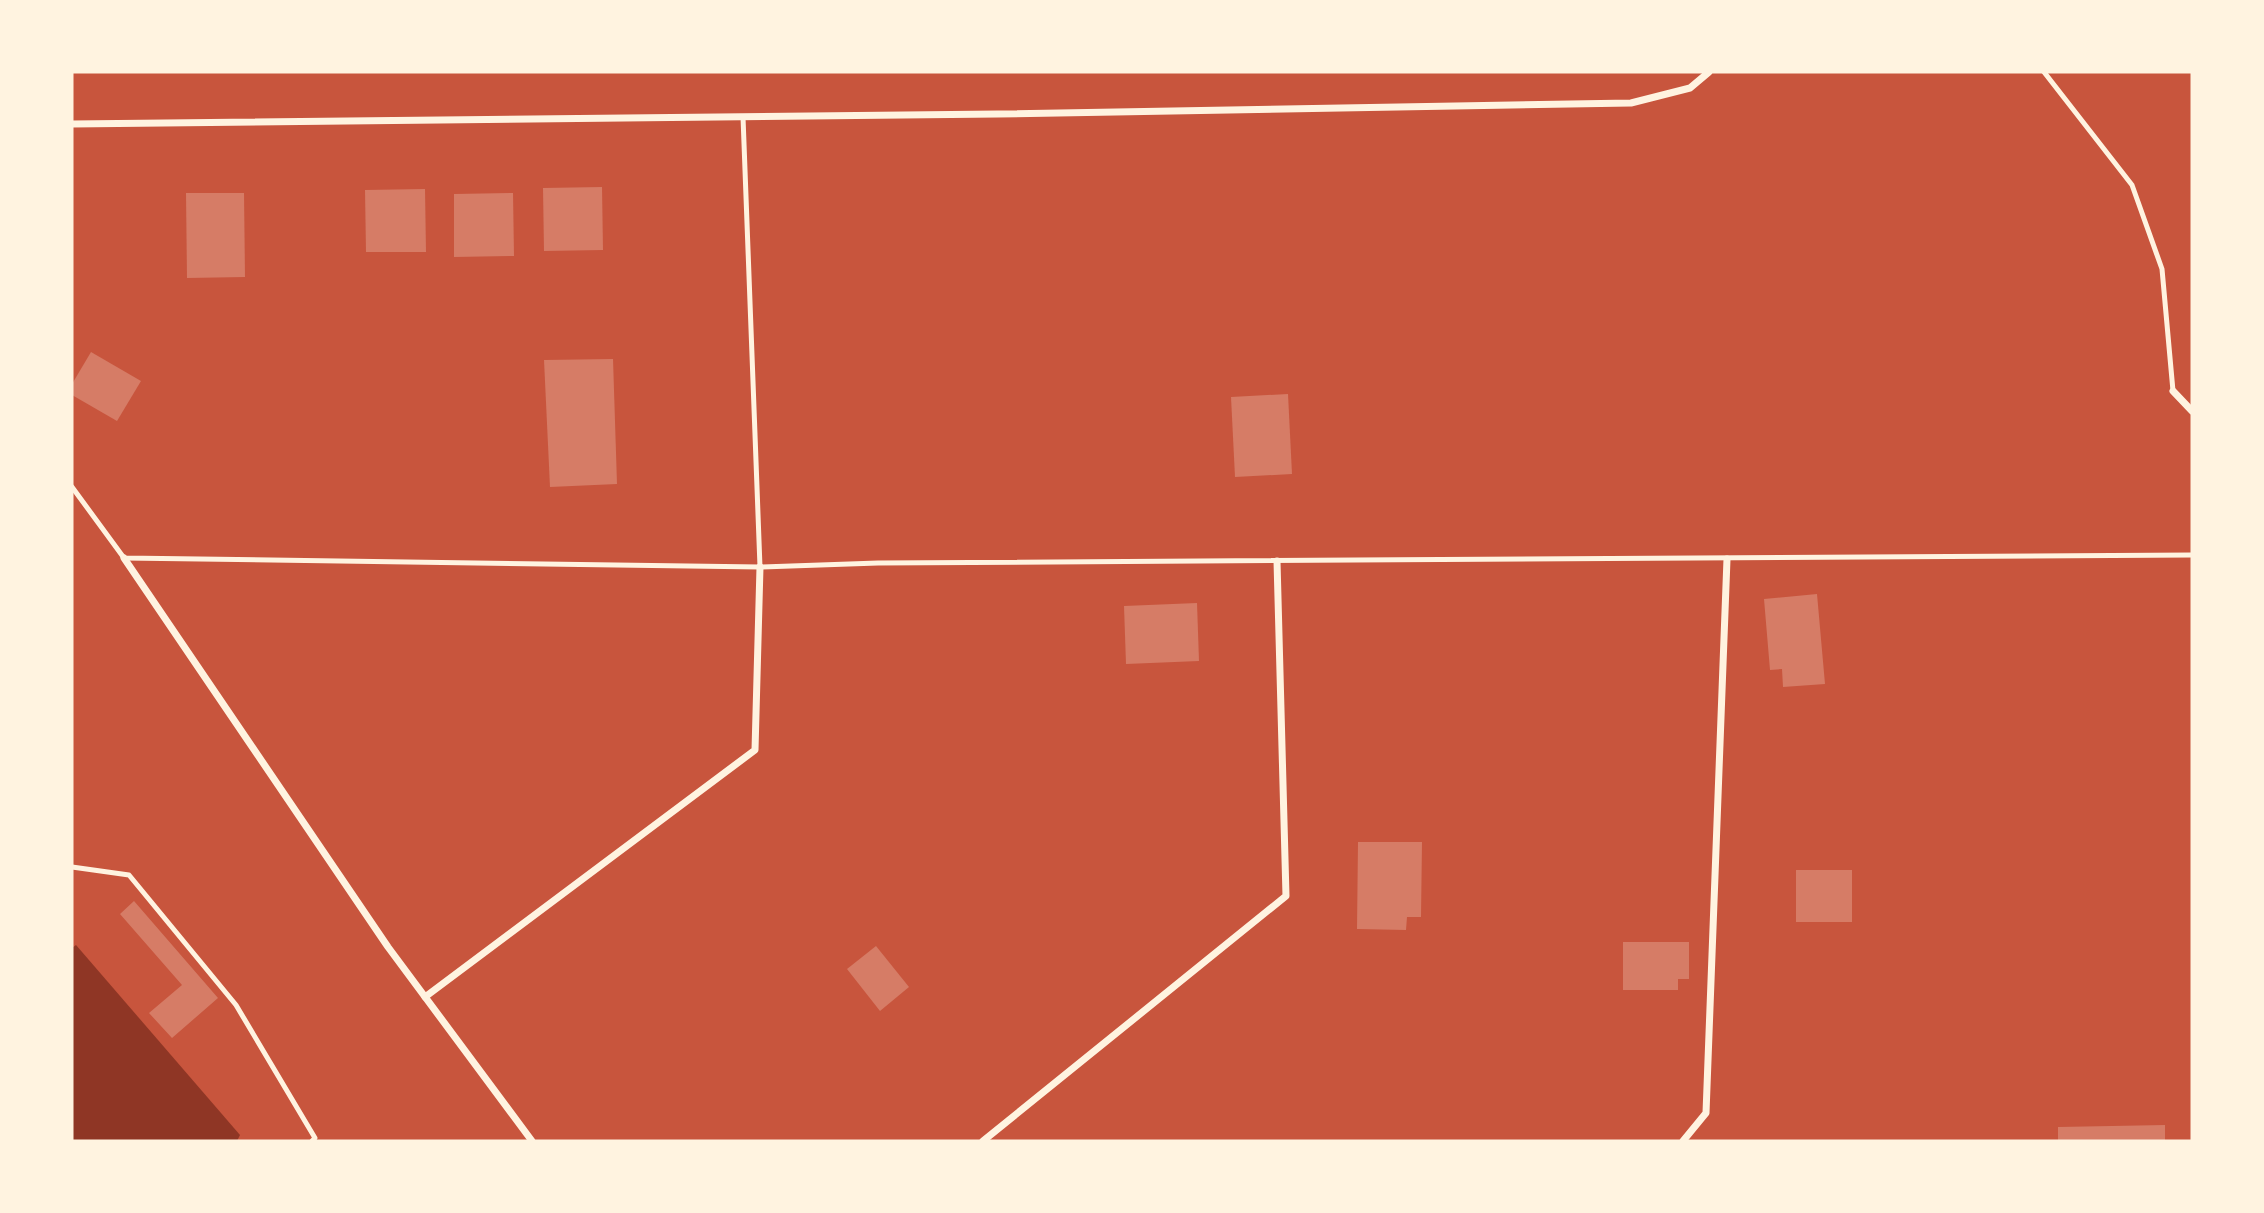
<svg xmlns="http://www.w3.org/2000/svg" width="2264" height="1213" viewBox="0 0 2264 1213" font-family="Arial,sans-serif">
	<rect width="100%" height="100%" fill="#c8553d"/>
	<path fill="#8f3625" d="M 76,945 L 240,1135 L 237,1141 L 72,1141 L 72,948 Z"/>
	<g fill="#d67c66">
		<path d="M 602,187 L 603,250 L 544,251 L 543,188 Z"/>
		<path d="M 425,189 L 426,252 L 366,252 L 365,190 Z"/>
		<path d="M 186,193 L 244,193 L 245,277 L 187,278 Z"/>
		<path d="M 513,193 L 514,256 L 454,257 L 454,194 Z"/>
		<path d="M 91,352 L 141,381 L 117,421 L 72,395 L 72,384 Z"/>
		<path d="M 613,359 L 617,484 L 550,487 L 544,360 Z"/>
		<path d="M 1288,394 L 1292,474 L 1235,477 L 1231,397 Z"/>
		<path d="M 1817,594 L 1825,684 L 1783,687 L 1782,669 L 1770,670 L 1764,599 Z"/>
		<path d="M 1197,603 L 1199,661 L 1126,664 L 1124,606 Z"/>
		<path d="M 1358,842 L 1422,842 L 1421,917 L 1407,917 L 1406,930 L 1357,929 Z"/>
		<rect x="1796" y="870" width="56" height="52"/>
		<path d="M 134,901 L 218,998 L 172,1038 L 149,1013 L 182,985 L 120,914 Z"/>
		<path d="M 1623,942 L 1689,942 L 1689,979 L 1678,979 L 1678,990 L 1623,990 Z"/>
		<path d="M 876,946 L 909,987 L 880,1011 L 847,969 Z"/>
		<path d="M 2165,1125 L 2165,1141 L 2058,1141 L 2058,1127 Z"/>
	</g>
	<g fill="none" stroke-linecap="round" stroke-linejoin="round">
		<g stroke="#fff3e0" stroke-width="5">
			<path d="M 2044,72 L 2132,185 L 2162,269 L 2173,391"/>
			<path d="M 743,117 L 760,567"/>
			<path d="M 72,487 L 124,558 L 760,567 L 878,563 L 2192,555"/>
			<path d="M 72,867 L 129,875 L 236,1005 L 315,1138 L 312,1141"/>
		</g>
		<g stroke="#fff3e0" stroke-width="7">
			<path d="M 72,124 L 998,114 L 1631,103 L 1690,88 L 1709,72"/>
			<path d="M 2173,391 L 2192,411"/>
			<path d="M 124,558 L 388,947 L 532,1141"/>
			<path d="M 425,997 L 755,750 L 760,567"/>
			<path d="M 983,1141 L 1286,896 L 1277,561"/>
			<path d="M 1683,1141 L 1706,1113 L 1727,559"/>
		</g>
	</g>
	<rect width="2264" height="1213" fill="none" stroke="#fff3e0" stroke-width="147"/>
</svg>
